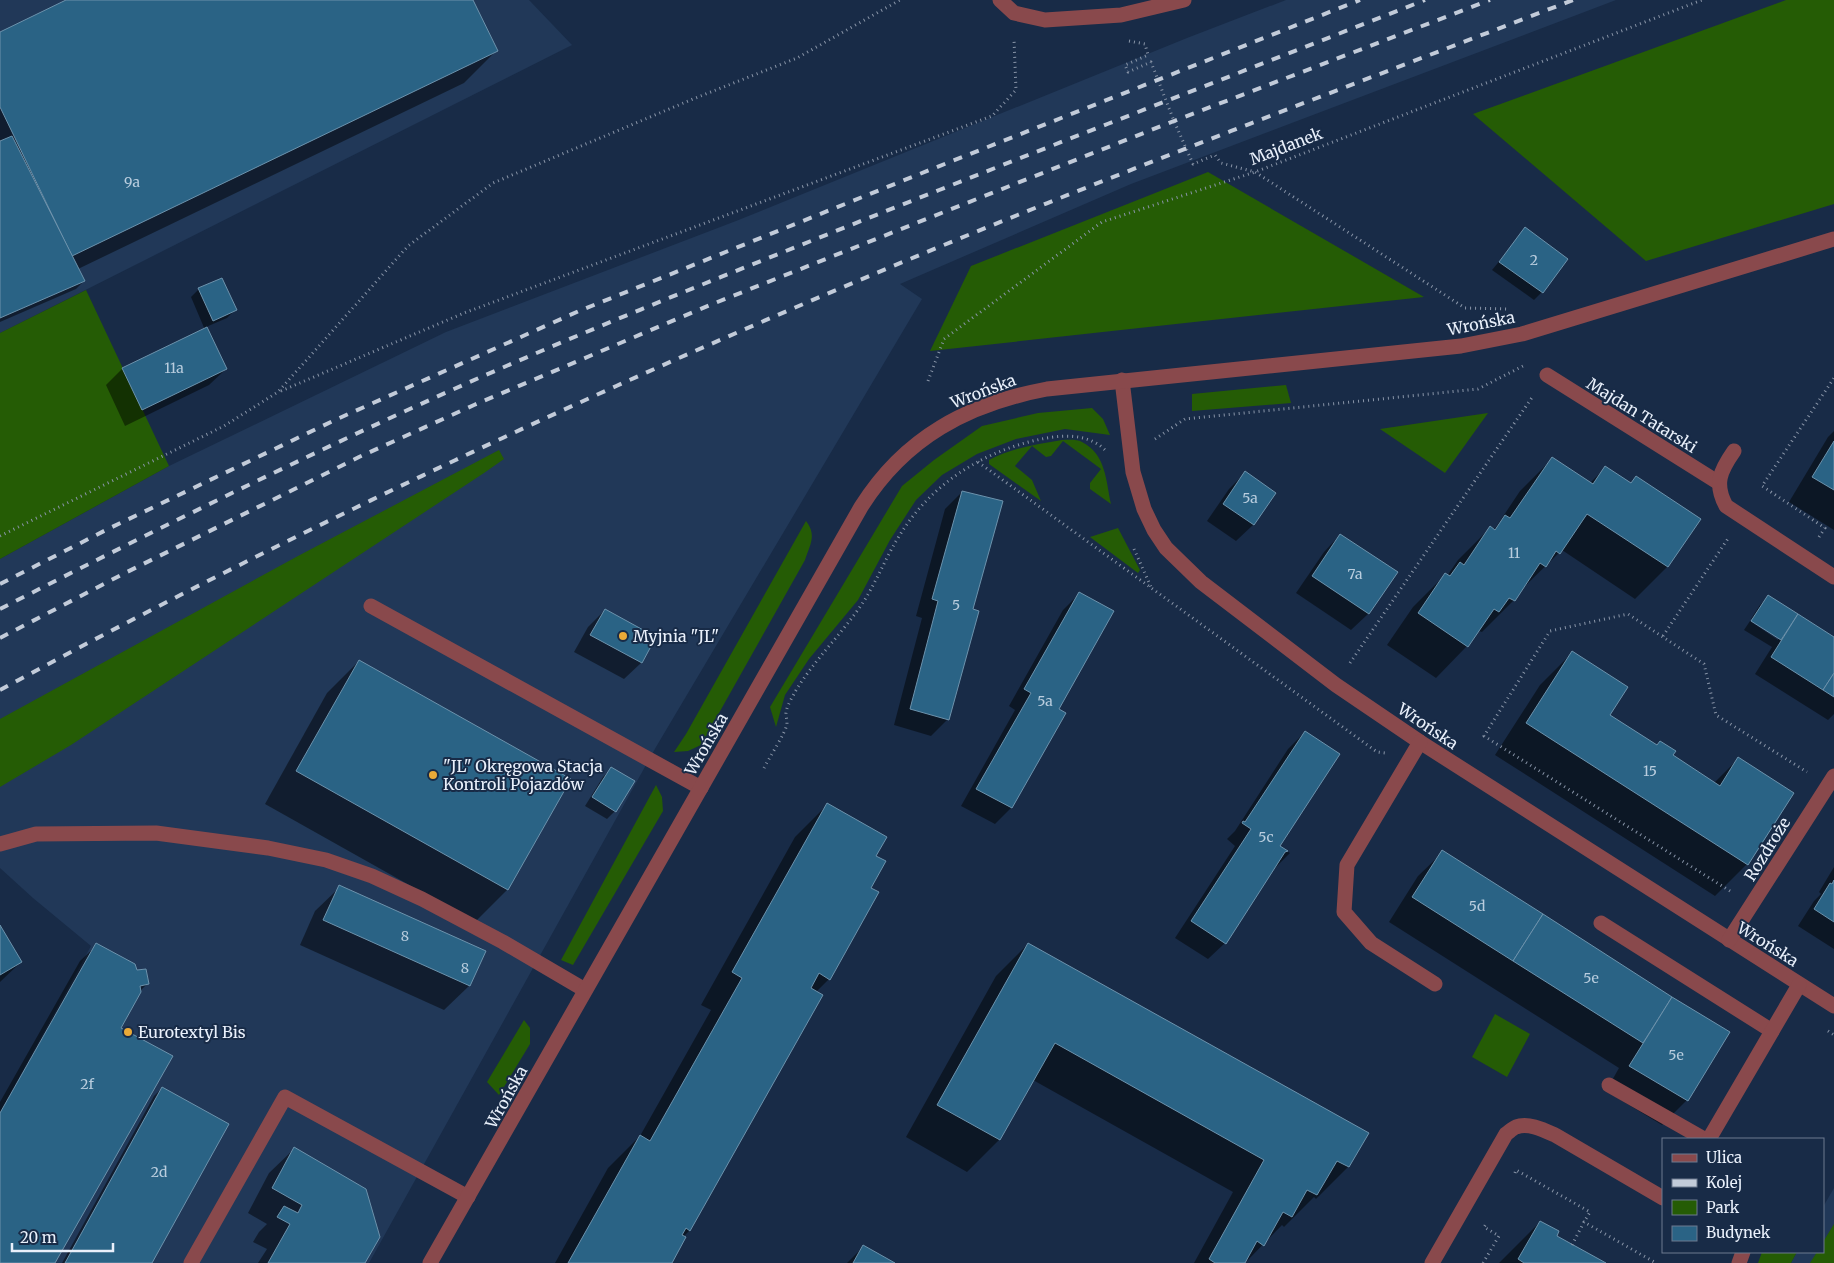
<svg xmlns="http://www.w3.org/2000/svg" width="1834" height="1263" viewBox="0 0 1834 1263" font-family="Merriweather,serif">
	<rect width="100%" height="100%" fill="#182b47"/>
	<g fill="#213858">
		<path d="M 0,0 L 529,0 L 572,45 L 0,333 Z"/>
		<path d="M 1286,0 L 1616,0 L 1131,184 L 900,284 L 922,299 L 656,747 L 369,1263 L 0,1263 L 0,1112 L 91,946 L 33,898 L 0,868 L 0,559 L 169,466 L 446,332 L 736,221 L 1187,38 Z"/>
		<path d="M 1834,1188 L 1834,1263 L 1791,1263 L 1797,1252 L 1823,1252 L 1823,1207 Z"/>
	</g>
	<g fill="#255c05">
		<path d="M 1786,0 L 1834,0 L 1834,204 L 1646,261 L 1473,114 Z"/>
		<path d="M 1208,172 L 1424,297 L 930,351 L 971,266 Z"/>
		<path d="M 86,290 L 169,466 L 0,559 L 0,333 Z"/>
		<path d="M 1286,385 L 1291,403 L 1192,411 L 1192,394 Z"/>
		<path d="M 1092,408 L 1103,419 L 1110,435 L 1065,429 L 1016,439 L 977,454 L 942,475 L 916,500 L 890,540 L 858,600 L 809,659 L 785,695 L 776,727 L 770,707 L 902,486 L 934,460 L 982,426 L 1038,413 Z"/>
		<path d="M 1488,413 L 1445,473 L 1380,429 Z"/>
		<path d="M 1062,440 C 1068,440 1077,439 1082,442 C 1106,454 1106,481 1111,504 L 1090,489 L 1090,483 L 1101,469 L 1063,441 L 1051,456 L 1046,457 L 1032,446 L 1015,466 L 1032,480 L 1041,501 L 989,464 L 989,460 C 1012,448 1037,444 1062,440 Z"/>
		<path d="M 499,450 L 504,459 L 484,473 L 71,745 L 0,787 L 0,719 L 298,556 Z"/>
		<path d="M 806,521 C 817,535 810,545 805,560 L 701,745 L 688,751 L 674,752 L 686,734 Z"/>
		<path d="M 1118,528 L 1140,570 L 1138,573 L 1090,537 Z"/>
		<path d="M 656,785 L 662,797 L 663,811 L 573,965 L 561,960 Z"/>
		<path d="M 1495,1014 L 1530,1034 L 1507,1077 L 1472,1057 Z"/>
		<path d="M 524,1020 L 530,1028 L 530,1044 L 499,1095 L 487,1082 Z"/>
		<path d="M 1834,1224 L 1834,1263 L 1810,1263 L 1817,1252 L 1823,1252 L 1823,1242 Z"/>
		<path d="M 1762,1252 L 1797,1252 L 1791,1263 L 1758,1263 Z"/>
	</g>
	<g fill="#0007">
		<path d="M 68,0 L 472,0 L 496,51 L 464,83 L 78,269 L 84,281 L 76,289 L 0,322 L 0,33 Z"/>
		<path d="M 1526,229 L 1542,292 L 1534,300 L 1492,270 Z"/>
		<path d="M 199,289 L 235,310 L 227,318 L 206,327 L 226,369 L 209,385 L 125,426 L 106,385 L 122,369 L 205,330 L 191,297 Z"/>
		<path d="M 1834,431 L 1834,530 L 1789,502 L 1828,437 Z"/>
		<path d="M 1552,459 L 1589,484 L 1605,468 L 1630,484 L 1636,478 L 1699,519 L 1667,567 L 1635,599 L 1562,550 L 1520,591 L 1514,600 L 1482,632 L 1479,631 L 1475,635 L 1467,646 L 1436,678 L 1387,645 L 1413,607 L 1445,575 L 1447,576 L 1458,560 L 1490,528 L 1493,530 L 1496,527 L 1520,491 Z"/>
		<path d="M 1245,473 L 1275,493 L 1253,525 L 1236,541 L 1207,521 L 1229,489 Z"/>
		<path d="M 962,492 L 972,610 L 948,719 L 931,736 L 894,725 L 922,618 L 916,616 L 945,509 Z"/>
		<path d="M 1340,535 L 1396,573 L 1368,614 L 1351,630 L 1296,593 L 1324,552 Z"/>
		<path d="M 1079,594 L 1058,709 L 1065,713 L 1011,808 L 995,824 L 961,806 L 1015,710 L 1009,706 L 1063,610 Z"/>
		<path d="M 1768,597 L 1834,639 L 1834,714 L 1828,720 L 1755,674 L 1772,647 L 1744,630 L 1750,621 L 1778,640 L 1778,637 L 1751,619 L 1760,605 Z"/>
		<path d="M 605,610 L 654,638 L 641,663 L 624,679 L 574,652 L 588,627 Z"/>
		<path d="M 1572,653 L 1609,716 L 1714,783 L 1738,759 L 1747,864 L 1715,896 L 1495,755 L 1540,685 Z"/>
		<path d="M 359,661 L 569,779 L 507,890 L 475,922 L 265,804 L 327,693 Z"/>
		<path d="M 1305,732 L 1278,846 L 1290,853 L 1273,870 L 1225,943 L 1208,959 L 1175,938 L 1235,846 L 1227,839 L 1235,831 L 1288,749 Z"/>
		<path d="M 611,769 L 615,811 L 607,819 L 585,806 L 603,777 Z"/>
		<path d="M 827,805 L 874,857 L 829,979 L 815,993 L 821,996 L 689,1231 L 683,1237 L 671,1263 L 555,1263 L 608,1168 L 640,1136 L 711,1010 L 701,1005 L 795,837 Z"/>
		<path d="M 1443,852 L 1671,998 L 1728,1033 L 1687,1100 L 1662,1125 L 1606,1091 L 1619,1068 L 1389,922 L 1418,876 Z"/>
		<path d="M 1834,867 L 1834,949 L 1798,926 L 1814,901 L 1821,894 L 1819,892 Z"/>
		<path d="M 340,887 L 469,986 L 444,1010 L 300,945 L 315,911 Z"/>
		<path d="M 0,927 L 21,962 L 0,982 Z"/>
		<path d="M 1028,944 L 1367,1133 L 1348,1167 L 1316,1199 L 1314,1197 L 1284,1227 L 1282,1225 L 1245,1263 L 1194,1263 L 1233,1192 L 1033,1080 L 999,1140 L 967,1172 L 906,1137 L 996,976 Z"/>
		<path d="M 97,945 L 136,971 L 147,984 L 140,991 L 120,1029 L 54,1263 L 0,1263 L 0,1102 L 80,961 Z"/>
		<path d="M 162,1088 L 151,1263 L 62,1263 L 154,1096 Z"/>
		<path d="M 294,1149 L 364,1263 L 258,1263 L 267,1249 L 253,1242 L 259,1232 L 267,1224 L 248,1213 L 269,1173 Z"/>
		<path d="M 1540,1222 L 1555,1236 L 1603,1263 L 1499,1263 Z"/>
		<path d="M 863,1247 L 893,1263 L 847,1263 Z"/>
	</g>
	<g fill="#2a6385" stroke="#6c92ac">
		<path d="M 66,0 L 473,0 L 498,51 L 72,256 L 0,107 L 0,32 Z"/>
		<path d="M 12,136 L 85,281 L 0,318 L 0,141 Z"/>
		<path d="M 1525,227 L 1568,259 L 1543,293 L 1499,262 Z"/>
		<path d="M 222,278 L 237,310 L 213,321 L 198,288 Z"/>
		<path d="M 207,327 L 227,369 L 142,410 L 122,368 Z"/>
		<path d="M 1834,441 L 1834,490 L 1812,477 Z"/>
		<path d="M 1552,457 L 1593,484 L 1605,466 L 1631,483 L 1636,476 L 1701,519 L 1668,567 L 1587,514 L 1560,554 L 1556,551 L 1546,567 L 1540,563 L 1515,601 L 1509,598 L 1499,612 L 1494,609 L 1468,647 L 1418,613 L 1445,573 L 1450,576 L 1460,562 L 1464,565 L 1490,526 L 1495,530 L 1505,515 L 1510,518 Z"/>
		<path d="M 1245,471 L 1276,493 L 1254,525 L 1223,504 Z"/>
		<path d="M 962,491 L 1003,501 L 973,609 L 979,611 L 949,720 L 910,709 L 938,601 L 932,599 Z"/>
		<path d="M 1340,534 L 1398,572 L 1369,614 L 1312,576 Z"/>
		<path d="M 1079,592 L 1114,611 L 1059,709 L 1066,713 L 1012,808 L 976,789 L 1031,693 L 1024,689 Z"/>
		<path d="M 1768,595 L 1798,614 L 1781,640 L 1751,621 Z"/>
		<path d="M 605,609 L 656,637 L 642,663 L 590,635 Z"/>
		<path d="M 1798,614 L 1834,637 L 1834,673 L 1823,690 L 1771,657 Z"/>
		<path d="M 1572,651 L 1628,687 L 1610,715 L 1657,745 L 1660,741 L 1676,751 L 1673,755 L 1720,786 L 1738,757 L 1794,793 L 1748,865 L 1526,723 Z"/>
		<path d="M 359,660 L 571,779 L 508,890 L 296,771 Z"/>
		<path d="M 1834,673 L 1834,697 L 1823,690 Z"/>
		<path d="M 1305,731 L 1340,754 L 1280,846 L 1288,851 L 1285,852 L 1226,944 L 1191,921 L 1251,829 L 1242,823 L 1243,821 L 1245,822 Z"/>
		<path d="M 611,767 L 635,781 L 616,812 L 592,797 Z"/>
		<path d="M 827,803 L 887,837 L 876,856 L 886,861 L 871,888 L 879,892 L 830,980 L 819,973 L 811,988 L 823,995 L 690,1231 L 686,1228 L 682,1235 L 686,1237 L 672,1263 L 568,1263 L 640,1135 L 650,1141 L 742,978 L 732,972 Z"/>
		<path d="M 1442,850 L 1543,914 L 1513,961 L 1412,897 Z"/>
		<path d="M 1834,880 L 1834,922 L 1814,909 L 1830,883 L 1832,884 Z"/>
		<path d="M 339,885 L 486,951 L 470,986 L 323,920 Z"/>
		<path d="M 1543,914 L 1672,997 L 1643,1043 L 1513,961 Z"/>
		<path d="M 0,925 L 22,962 L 0,975 Z"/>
		<path d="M 96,943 L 135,964 L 137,970 L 146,969 L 149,984 L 140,986 L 141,992 L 121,1028 L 173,1056 L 55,1263 L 0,1263 L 0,1113 Z"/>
		<path d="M 1028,943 L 1369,1133 L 1349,1167 L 1337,1161 L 1317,1195 L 1307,1190 L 1292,1217 L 1283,1212 L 1264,1246 L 1257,1241 L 1245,1263 L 1215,1263 L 1209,1259 L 1264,1160 L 1055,1043 L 1000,1140 L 937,1105 Z"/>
		<path d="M 1672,997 L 1730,1032 L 1688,1101 L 1629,1066 Z"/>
		<path d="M 162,1087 L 229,1124 L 214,1151 L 152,1263 L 65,1263 Z"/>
		<path d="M 294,1147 L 366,1189 L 380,1237 L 365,1263 L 268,1263 L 290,1224 L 277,1217 L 284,1206 L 298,1213 L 302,1205 L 272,1188 Z"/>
		<path d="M 1540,1221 L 1559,1231 L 1557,1236 L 1606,1263 L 1524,1263 L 1518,1259 Z"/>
		<path d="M 863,1245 L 895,1263 L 853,1263 Z"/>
	</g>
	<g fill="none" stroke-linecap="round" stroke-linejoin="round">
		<g stroke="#8995a8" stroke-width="3" stroke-dasharray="1 4" stroke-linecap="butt">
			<path d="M 1129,41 L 1145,44 L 1148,55 L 1125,65 L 1128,72 L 1151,62 L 1174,121 L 1193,164 L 1215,155 L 1221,163 L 1255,172 L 1465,308 L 1509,309"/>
			<path d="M 928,381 L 944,339 L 1102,222 L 1255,172 L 1702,0"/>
			<path d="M 281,391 L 464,313 L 992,116 L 1016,90 L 1014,39"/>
			<path d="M 1155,439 L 1185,419 L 1478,389 L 1523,366"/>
			<path d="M 978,462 L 1377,752 L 1385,753"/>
			<path d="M 0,536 L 224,426 L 278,392 L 408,246 L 493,183 L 693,99 L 797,58 L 900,0"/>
			<path d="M 1819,537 L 1825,528 L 1762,486 L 1834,378"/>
			<path d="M 1134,549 L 1151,587"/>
			<path d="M 1663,636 L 1729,537"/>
			<path d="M 1350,663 L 1533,396"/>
			<path d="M 764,768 C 769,758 786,732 787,724 C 787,720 786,716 786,713 C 787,705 792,698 795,692 C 814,660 841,635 862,604 C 876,583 885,559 898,538 C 929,486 979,453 1037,440 C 1059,435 1087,432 1105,450"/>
			<path d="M 1730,891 L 1484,736 L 1550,631 L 1628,614 L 1704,664 L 1716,715 L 1807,772"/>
			<path d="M 1828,1031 L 1834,1035"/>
			<path d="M 1515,1173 L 1516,1170 L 1590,1212 L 1584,1222"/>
			<path d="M 1572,1245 L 1584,1222 L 1656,1263"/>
			<path d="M 1483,1263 L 1499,1236 L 1484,1227 L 1486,1224"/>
		</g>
		<g stroke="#89494c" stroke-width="15">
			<path d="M 1000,0 L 1014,13 L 1045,20 L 1121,15 L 1184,0"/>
			<path d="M 1547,375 L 1719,483"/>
			<path d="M 1122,380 L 1133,472 L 1144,509 L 1154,530 L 1166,548 L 1201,582 L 1336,685 L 1420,742 L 1834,1006"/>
			<path d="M 1734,451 C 1720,471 1714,484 1726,506 L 1834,577"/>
			<path d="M 371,606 L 701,788"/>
			<path d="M 1420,742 L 1347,865 L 1344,912 L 1371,943 L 1435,984"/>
			<path d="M 0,844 L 36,834 L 156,833 L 268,848 L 326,860 L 372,876 L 422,899 L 503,942 L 585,990"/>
			<path d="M 1601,923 L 1772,1031"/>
			<path d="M 1729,940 L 1834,776"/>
			<path d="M 1609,1085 L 1704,1139"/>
			<path d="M 1709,1139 L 1799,985"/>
			<path d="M 191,1263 L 285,1097 L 468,1197"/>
			<path d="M 430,1263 C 574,1011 717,759 861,507 C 905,437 968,404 1047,389 L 1461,346 L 1522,334 L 1834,239"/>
			<path d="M 1432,1263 L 1506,1134 C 1509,1132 1513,1128 1516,1127 C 1528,1122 1544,1130 1555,1135 L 1663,1198"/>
			<path d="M 1739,1263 L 1743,1252"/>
		</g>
		<g stroke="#c2cbd9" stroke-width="4" stroke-dasharray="9 9" stroke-linecap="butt">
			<path d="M 0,584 L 108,529 L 335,420 L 579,311 L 932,169 L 1360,0"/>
			<path d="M 0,609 C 153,531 306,455 463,385 C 596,326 731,273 866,219 C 1052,145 1239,73 1425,0"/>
			<path d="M 0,638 L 123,574 L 359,457 L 474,405 L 710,305 L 949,210 L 1174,121 L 1490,0"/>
			<path d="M 0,690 C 273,542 555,409 841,288 C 1083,185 1329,94 1573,0"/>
		</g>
	</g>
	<g fill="#eaaa38" stroke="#182b47" stroke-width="2">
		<circle cx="623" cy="636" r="5"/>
		<circle cx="433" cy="775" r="5"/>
		<circle cx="128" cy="1032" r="5"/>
	</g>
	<g text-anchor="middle" stroke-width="4" stroke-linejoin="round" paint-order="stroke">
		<g font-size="14" fill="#b9cdde">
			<text x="132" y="187">9a</text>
			<text x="1534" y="265">2</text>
			<text x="174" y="373">11a</text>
			<text x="1250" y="503">5a</text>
			<text x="1514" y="558">11</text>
			<text x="1355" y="579">7a</text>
			<text x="956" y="610">5</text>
			<text x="1045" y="706">5a</text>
			<text x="1650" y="776">15</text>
			<text x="1266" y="842">5c</text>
			<text x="1477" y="911">5d</text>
			<text x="405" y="941">8</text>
			<text x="465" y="973">8</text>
			<text x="1591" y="983">5e</text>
			<text x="1676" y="1060">5e</text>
			<text x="87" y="1089">2f</text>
			<text x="159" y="1177">2d</text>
		</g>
		<g font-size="16" fill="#e9f0fb" stroke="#182b47">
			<text transform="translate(1286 146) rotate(-21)" y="6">Majdanek</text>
			<text transform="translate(1481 323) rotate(-11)" y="6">Wrońska</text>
			<text transform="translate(983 391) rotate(-21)" y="6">Wrońska</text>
			<text transform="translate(1642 415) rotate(32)" y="6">Majdan Tatarski</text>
			<text transform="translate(1428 726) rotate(34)" y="6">Wrońska</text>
			<text transform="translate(706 744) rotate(-60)" y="6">Wrońska</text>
			<text transform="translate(1767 849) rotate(-58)" y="6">Rozdroże</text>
			<text transform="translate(1768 944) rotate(32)" y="6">Wrońska</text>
			<text transform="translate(506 1097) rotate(-61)" y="6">Wrońska</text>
		</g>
		<g font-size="16" fill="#e9f0fb" stroke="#182b47" text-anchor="start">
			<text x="633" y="642">Myjnia "JL"</text>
			<text x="443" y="772">"JL" Okręgowa Stacja<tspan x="443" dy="18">Kontroli Pojazdów</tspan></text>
			<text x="138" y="1038">Eurotextyl Bis</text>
		</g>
	</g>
	<rect x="1662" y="1138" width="162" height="115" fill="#182b47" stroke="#6c7a8f"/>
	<rect x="1672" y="1154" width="25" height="8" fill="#89494c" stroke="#6c7a8f"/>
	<text x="1706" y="1163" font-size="15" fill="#e9f0fb">Ulica</text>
	<rect x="1672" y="1179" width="25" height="8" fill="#c2cbd9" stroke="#6c7a8f"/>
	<text x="1706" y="1188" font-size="15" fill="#e9f0fb">Kolej</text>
	<rect x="1672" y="1200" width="25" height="15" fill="#255c05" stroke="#6c7a8f"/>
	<text x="1706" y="1213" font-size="15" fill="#e9f0fb">Park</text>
	<rect x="1672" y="1226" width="25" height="15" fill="#2a6385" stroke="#6c7a8f"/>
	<text x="1706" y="1238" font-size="15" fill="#e9f0fb">Budynek</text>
	<path d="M12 1243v8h101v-8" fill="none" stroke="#e9f0fb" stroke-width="2.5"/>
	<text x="20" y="1243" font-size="15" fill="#e9f0fb" stroke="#182b47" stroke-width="4" paint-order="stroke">20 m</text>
</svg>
